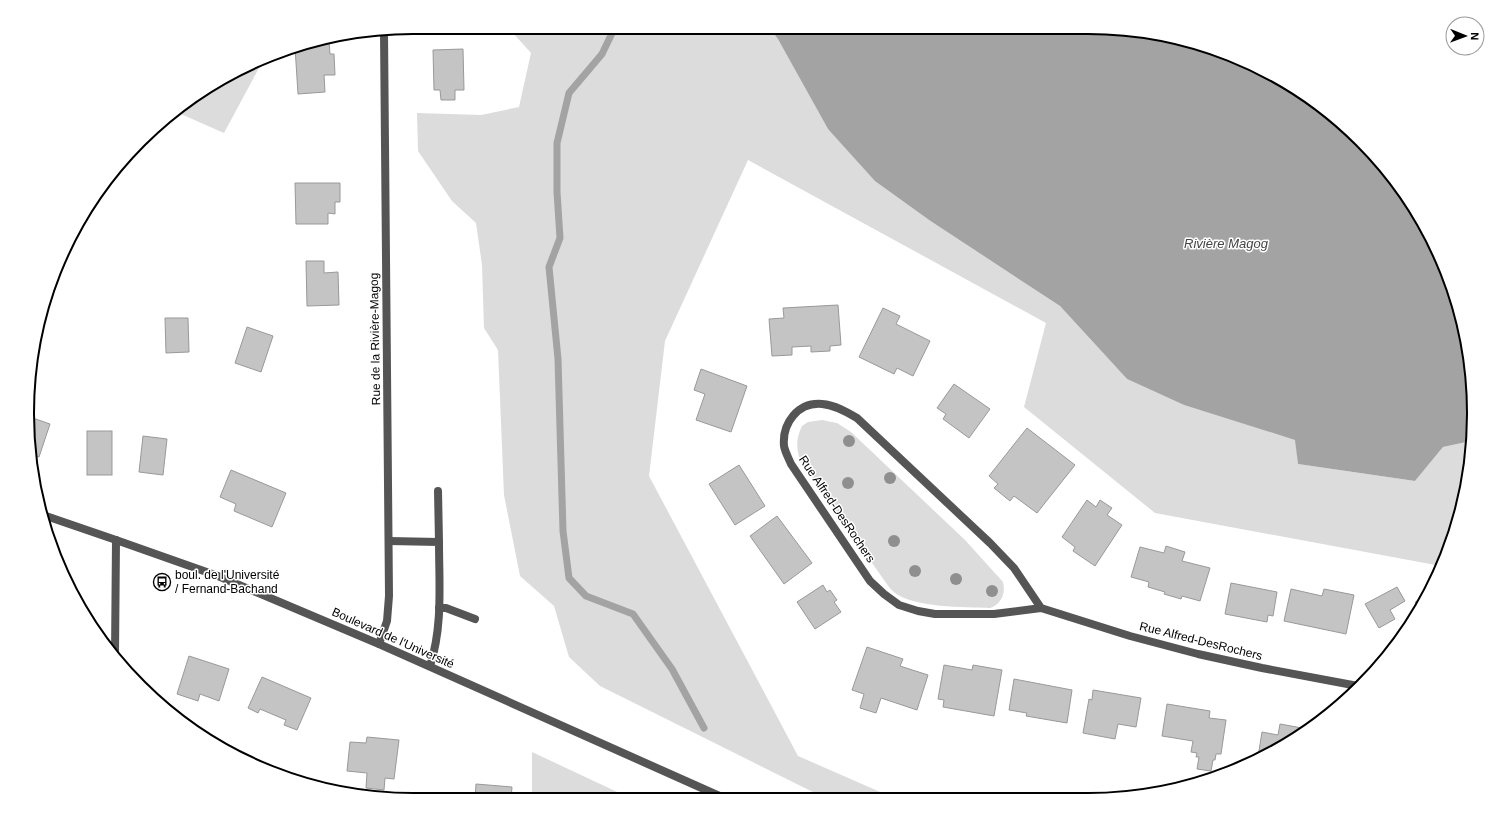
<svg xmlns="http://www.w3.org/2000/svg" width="1501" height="827" viewBox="0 0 1501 827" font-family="Arial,sans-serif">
	<rect width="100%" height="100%" fill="#fff"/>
	<g fill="#dcdcdc">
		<path d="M 515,27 L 769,27 L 778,38 L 828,129 L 932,222 L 1060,306 L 1127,379 L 1184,405 L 1296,440 L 1298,464 L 1415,481 L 1443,447 L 1471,441 L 1471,464 L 1454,538 L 1441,566 L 1155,513 L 1024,407 L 1046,323 L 748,160 L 665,341 L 649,476 L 798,756 L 894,798 L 825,798 L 600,686 L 569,657 L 554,606 L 520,576 L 504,495 L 498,350 L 484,328 L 482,265 L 476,223 L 452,201 L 418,151 L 417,113 L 481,115 L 519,107 L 531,53 L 513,33 Z"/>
		<path d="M 260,63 L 260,66 L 224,133 L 174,111 L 178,107 Z"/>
		<path d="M 822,420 L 837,423 L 851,432 L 965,540 L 1003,582 C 1006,594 1001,604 990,608 C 966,607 912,608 894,592 C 890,589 887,584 884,580 L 800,460 C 796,446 796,439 802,426 L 808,422 Z"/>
		<path d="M 532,752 L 630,798 L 532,799 Z"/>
	</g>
	<path fill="#a3a3a3" d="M 769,27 L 1113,28 L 1188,40 L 1281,79 L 1342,123 L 1394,178 L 1434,242 L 1461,313 L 1473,388 L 1471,441 L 1443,447 L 1415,481 L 1298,464 L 1295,440 L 1184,405 L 1127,379 L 1060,306 L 932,222 L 875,181 L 828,129 L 778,39 Z"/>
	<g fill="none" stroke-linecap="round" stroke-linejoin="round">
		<path stroke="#a3a3a3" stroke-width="7" d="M 615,27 L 602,54 L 569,93 L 557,143 L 557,192 L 560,238 L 549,267 L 558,359 L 563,531 L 569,578 L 586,596 L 633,614 L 672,669 L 704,728"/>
	</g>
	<g fill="#c4c4c4" stroke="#999">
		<path d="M 329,41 L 330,54 L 334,54 L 335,75 L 324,75 L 325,92 L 298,94 L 295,47 Z"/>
		<path d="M 463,49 L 464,90 L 455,90 L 455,100 L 441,100 L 440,90 L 434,90 L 433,50 Z"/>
		<path d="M 295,183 L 340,183 L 340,202 L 335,202 L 335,214 L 328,213 L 328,224 L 296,224 Z"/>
		<path d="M 306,261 L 324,261 L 324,273 L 338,272 L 339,305 L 307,306 Z"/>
		<path d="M 838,305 L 841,345 L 830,346 L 830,351 L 811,352 L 811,346 L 792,347 L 792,355 L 772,356 L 769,319 L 784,318 L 783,308 Z"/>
		<path d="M 883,308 L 900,316 L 896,324 L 930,341 L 913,376 L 897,368 L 894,374 L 859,357 Z"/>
		<path d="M 165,318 L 188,318 L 189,352 L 166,353 Z"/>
		<path d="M 247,327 L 273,336 L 261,372 L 235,363 Z"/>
		<path d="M 701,369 L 747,386 L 731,432 L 696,420 L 705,394 L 694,390 Z"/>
		<path d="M 954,384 L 990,409 L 969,438 L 943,419 L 946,414 L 937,408 Z"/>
		<path d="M 30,417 L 50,424 L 39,457 L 32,455 L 28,439 Z"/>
		<path d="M 1027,428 L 1075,465 L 1037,513 L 1014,496 L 1010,501 L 994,488 L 998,484 L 989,476 Z"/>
		<rect x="87" y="431" width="25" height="44"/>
		<path d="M 143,436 L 167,439 L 163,475 L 139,472 Z"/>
		<path d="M 739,465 L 765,506 L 735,525 L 709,484 Z"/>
		<path d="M 231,470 L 286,493 L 272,527 L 234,511 L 236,504 L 220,497 Z"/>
		<path d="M 1087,500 L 1096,507 L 1100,500 L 1112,508 L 1107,515 L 1122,525 L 1095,566 L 1073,551 L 1075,547 L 1062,537 Z"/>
		<path d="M 777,516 L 812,563 L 784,584 L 750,536 Z"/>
		<path d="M 1166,546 L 1185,552 L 1182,561 L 1210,568 L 1200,601 L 1182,596 L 1181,599 L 1164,594 L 1165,592 L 1148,587 L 1149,582 L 1131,577 L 1140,547 L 1164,553 Z"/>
		<path d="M 1231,583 L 1277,592 L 1273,616 L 1268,615 L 1267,622 L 1225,614 Z"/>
		<path d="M 823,585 L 827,592 L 830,590 L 837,600 L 834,602 L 841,612 L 815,629 L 797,602 Z"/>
		<path d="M 1397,587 L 1405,601 L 1390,610 L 1395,619 L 1379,628 L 1365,604 Z"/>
		<path d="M 1291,589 L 1322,596 L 1324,589 L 1354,595 L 1346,634 L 1284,621 Z"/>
		<path d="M 1416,601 L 1424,603 L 1413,619 Z"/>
		<path d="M 867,647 L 903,659 L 900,666 L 928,675 L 917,710 L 881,698 L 876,713 L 860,708 L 864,694 L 852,690 Z"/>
		<path d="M 189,656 L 229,669 L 219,701 L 200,694 L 198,701 L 177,694 Z"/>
		<path d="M 944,665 L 972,670 L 973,665 L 1002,670 L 994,716 L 943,707 L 944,700 L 938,699 Z"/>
		<path d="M 262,677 L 311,698 L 297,730 L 284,725 L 286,720 L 260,709 L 258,713 L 248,708 Z"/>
		<path d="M 1014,679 L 1072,690 L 1067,723 L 1026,716 L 1027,713 L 1009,710 Z"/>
		<path d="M 1093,690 L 1141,698 L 1136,727 L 1118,724 L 1115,739 L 1083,733 L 1089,699 L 1092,700 Z"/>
		<path d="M 1167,704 L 1210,711 L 1209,718 L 1226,720 L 1221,754 L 1216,754 L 1215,760 L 1213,760 L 1211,771 L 1197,769 L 1199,757 L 1196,757 L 1197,753 L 1191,752 L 1193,741 L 1162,736 Z"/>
		<path d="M 1280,724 L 1302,728 L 1300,736 L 1258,757 L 1262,732 L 1278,735 Z"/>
		<path d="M 367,737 L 399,740 L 394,779 L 385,778 L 384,790 L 366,788 L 367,773 L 347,771 L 350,742 L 366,743 Z"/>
		<path d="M 476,784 L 512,787 L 511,799 L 475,799 Z"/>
	</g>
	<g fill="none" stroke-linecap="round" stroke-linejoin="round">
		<g stroke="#555" stroke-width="8">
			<path d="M 438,491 L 439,542"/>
			<path d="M 389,541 L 439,542 C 439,584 443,626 430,666"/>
			<path d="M 439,608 L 446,608 L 475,619"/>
		</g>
		<g stroke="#555" stroke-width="8">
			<path d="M 1041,608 L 1014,568 L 990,543 L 857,418 C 847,412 835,405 822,404 C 798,402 782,423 784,446 C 785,452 789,459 791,464 L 870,581 L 884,594 L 899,605 L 918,611 L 935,614 L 994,614 L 1041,608 L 1130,636 L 1198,654 L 1262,668 L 1358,686"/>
			<path d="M 379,644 L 387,621 L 389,596 L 384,32"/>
			<path d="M 115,655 L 116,540"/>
		</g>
		<path stroke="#555" stroke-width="8" d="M 46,516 L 116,540 L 218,576 L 379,644 L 724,798"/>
	</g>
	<g fill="#8f8f8f">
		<circle cx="849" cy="441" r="6"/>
		<circle cx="890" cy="478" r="6"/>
		<circle cx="848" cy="483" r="6"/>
		<circle cx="894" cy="541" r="6"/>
		<circle cx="915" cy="571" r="6"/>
		<circle cx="956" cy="579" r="6"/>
		<circle cx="992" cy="591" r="6"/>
	</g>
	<defs>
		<g id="bus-ring" transform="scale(0.9)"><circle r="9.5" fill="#fff" stroke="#000" stroke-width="1.5"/><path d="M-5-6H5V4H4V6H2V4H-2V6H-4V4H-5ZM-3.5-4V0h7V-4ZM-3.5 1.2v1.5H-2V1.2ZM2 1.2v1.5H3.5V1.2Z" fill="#000"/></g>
	</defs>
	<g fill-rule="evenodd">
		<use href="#bus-ring" x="162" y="582"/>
	</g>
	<g text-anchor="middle" stroke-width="3" stroke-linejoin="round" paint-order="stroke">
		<g font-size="12" fill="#000" stroke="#fff">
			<text transform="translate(375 339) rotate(-91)" y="4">Rue de la Rivière-Magog</text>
			<text transform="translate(837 509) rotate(56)" y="4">Rue Alfred-DesRochers</text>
			<text transform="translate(393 638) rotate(24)" y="4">Boulevard de l'Université</text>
			<text transform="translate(1201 641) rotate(14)" y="4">Rue Alfred-DesRochers</text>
		</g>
		<g font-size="12" fill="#000" stroke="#fff" text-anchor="start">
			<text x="175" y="579">boul. de l'Université<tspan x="175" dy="14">/ Fernand-Bachand</tspan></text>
		</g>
		<g font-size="13" font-style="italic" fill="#444" stroke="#fff">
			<text x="1226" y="248">Rivière Magog</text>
		</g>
	</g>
	<path d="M0 0H1501V827H0ZM413 34H1088A379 379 0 0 1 1467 413V414A379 379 0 0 1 1088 793H413A379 379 0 0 1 34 414V413A379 379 0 0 1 413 34Z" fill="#fff" fill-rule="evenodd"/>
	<path fill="none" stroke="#000" stroke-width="2" d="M413 34H1088A379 379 0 0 1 1467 413V414A379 379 0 0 1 1088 793H413A379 379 0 0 1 34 414V413A379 379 0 0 1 413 34Z"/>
	<g transform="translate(1465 36) rotate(91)"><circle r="19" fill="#ffffff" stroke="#999999"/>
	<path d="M0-3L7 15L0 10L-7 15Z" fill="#000000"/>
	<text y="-6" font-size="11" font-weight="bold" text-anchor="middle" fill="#000000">N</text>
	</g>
</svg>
